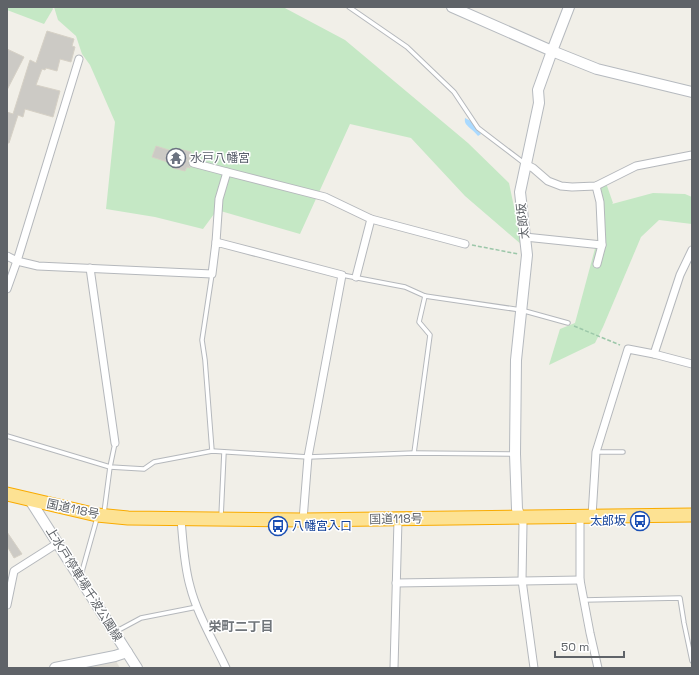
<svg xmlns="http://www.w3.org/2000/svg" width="699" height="675" viewBox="0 0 699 675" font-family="'Space Grotesk','Noto Sans JP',sans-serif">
	<rect width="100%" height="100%" fill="#f1efe8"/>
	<path fill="#e1ded6" d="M 116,661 L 120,668 L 79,668 Z"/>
	<g fill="#c5e8c5">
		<path d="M 7,7 L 52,7 L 53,9 L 44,24 L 7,10 Z"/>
		<path d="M 54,7 L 283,7 L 345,40 L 468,143 L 509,183 L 522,245 L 465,196 L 411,138 L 350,124 L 300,234 L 217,210 L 203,229 L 155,217 L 106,209 L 115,122 L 90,65 L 82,54 L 76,36 L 58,20 Z"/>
		<path d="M 606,183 L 613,203 L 612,204 L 653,193 L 685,194 L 692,197 L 692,224 L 659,220 L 641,237 L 603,327 L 595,343 L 549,365 L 560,329 L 575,323 L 604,215 L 597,186 Z"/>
	</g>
	<path fill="#aadaff" d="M 465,118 L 471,121 L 474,126 L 481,134 L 478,136 C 476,134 474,131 471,129 C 467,125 464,124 465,118 Z"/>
	<g fill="#cccac5" stroke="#d6d1c6">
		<path d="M 47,31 L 74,39 L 72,46 L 75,47 L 71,62 L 60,59 L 57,71 L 46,68 L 45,70 L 42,69 L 36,85 L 60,91 L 53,117 L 25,109 L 23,117 L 18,115 L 9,143 L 7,143 L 7,112 L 13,114 L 30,60 L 36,63 Z"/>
		<path d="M 7,49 L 24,57 L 7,90 Z"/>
		<path d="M 156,146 L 178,153 L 179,149 L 191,152 L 190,157 L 192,158 L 189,160 L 188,162 L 190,168 L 187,167 L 185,171 L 173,168 L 174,164 L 152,157 Z"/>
		<path d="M 7,532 L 22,554 L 14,558 L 7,546 Z"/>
	</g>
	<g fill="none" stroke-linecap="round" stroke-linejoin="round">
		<g stroke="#b5b8bc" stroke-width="5.5">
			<g id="lane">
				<path d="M 349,7 L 407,47 L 454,92 L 478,128 L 524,163"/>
				<path d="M 212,274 L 202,340 L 205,360 L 212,451"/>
				<path d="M 342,275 L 405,287 L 425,296 L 521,310 L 568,323"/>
				<path d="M 7,436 L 110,467 L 144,469 L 154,462 L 212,451 L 308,457 L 414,453 L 513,454"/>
				<path d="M 596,452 L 623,452"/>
				<path d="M 414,453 L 430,335 L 419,322 L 425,296"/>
				<path d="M 104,513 L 110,467 L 115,443"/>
				<path d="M 221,517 L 224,452"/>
				<path d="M 81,575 L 97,518"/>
				<path d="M 584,600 L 680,598 L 684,623 L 692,661"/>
				<path d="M 115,632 L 141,618 L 197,607"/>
			</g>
		</g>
		<g stroke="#b5b8bc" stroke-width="9">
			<g id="street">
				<path d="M 193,163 L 227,172 L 325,197 L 371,219 L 465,244"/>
				<path d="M 525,164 L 533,168 L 548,181 L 561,186 L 572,187 L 596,186 L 636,166 L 692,155"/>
				<path d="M 596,186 L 600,202 L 602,245 L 597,264"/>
				<path d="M 525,237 L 602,245"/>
				<path d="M 216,242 L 219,199 L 227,172"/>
				<path d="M 7,256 L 17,261 L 38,266 L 212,274 L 216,242 L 342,275 L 308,457 L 303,520"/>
				<path d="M 90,268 L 115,443"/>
				<path d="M 356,277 L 371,219"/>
				<path d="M 7,289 L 17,261 L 79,59"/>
				<path d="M 654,354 L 680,275 L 692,250"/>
				<path d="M 592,516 L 596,452 L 628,349 L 654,354 L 692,364"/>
				<path d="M 520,517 L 523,524 L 522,580 L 534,668"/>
				<path d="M 580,517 L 580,580 L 590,633 L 598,668"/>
				<path d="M 181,519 C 183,542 184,565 190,586 C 197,614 214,642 226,668"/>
				<path d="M 396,583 L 580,580"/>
				<path d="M 7,605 L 14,571 L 58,543"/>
				<path d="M 394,668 L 398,520"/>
			</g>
		</g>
		<g stroke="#b6babf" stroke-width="12">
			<g id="secondary">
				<path d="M 452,7 L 552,51 L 597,69 L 692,92"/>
				<path d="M 30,500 L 137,668"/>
				<path d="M 520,517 L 517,509 L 515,454 L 516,360 L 527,255 L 520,192 L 539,103 L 538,90 L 552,51 L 569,7"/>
				<path d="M 55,668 L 115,656 L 127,652"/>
			</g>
		</g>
		<g stroke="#f9ab00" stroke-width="15">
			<path id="highway" d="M 7,494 L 97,515 L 128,518 L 303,520 L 692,515"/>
		</g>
		<g stroke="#9cc7a9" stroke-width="1.5" stroke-dasharray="4 2" stroke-linecap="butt">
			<path d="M 472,245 L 518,254"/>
			<path d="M 574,326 L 620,345"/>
		</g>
		<use href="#lane" stroke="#fff" stroke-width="3.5"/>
		<use href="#street" stroke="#fff" stroke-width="7"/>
		<use href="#secondary" stroke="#fff" stroke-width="10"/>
		<use href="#highway" stroke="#fde293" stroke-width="13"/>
	</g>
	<defs>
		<g id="temple-ring" transform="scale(1)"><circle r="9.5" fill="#fff" stroke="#6b7280" stroke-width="1.5"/><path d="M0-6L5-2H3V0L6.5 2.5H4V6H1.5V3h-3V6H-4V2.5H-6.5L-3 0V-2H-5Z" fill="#6b7280"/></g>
		<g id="bus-ring" transform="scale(1)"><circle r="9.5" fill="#fff" stroke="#1a4fb4" stroke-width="1.5"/><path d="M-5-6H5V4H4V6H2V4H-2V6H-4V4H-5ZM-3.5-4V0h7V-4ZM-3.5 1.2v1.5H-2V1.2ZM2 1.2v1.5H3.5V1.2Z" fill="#1a4fb4"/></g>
	</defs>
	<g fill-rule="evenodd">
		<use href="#temple-ring" x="176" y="158"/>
		<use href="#bus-ring" x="640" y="521"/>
		<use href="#bus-ring" x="278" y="526"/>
	</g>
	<g text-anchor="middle" stroke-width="3" stroke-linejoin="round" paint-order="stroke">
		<g font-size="12" fill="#5b616d" stroke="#fff" text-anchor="start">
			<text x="190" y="162">水戸八幡宮</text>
		</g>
		<g font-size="12" fill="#5f6368" stroke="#fff">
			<text transform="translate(523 221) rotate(-96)" y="4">太郎坂</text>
			<text transform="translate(73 509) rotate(12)" y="4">国道118号</text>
			<text transform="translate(396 519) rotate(-1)" y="4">国道118号</text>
			<text transform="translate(84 584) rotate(58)" y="4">上水戸停車場千波公園線</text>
		</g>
		<g font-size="12" fill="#164399" stroke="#fff" text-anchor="end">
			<text x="626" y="525">太郎坂</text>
			<text x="292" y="530" text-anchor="start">八幡宮入口</text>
		</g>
		<g font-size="13" font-weight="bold" fill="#70757a" stroke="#fff">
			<text x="241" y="631">栄町二丁目</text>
		</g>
	</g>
	<rect width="699" height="675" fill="none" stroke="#5f6368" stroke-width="16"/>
	<path d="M555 651v6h69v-6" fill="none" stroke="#5f6368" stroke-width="2"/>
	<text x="561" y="651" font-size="12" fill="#5f6368" stroke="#ffffff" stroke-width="3" paint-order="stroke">50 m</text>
</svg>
